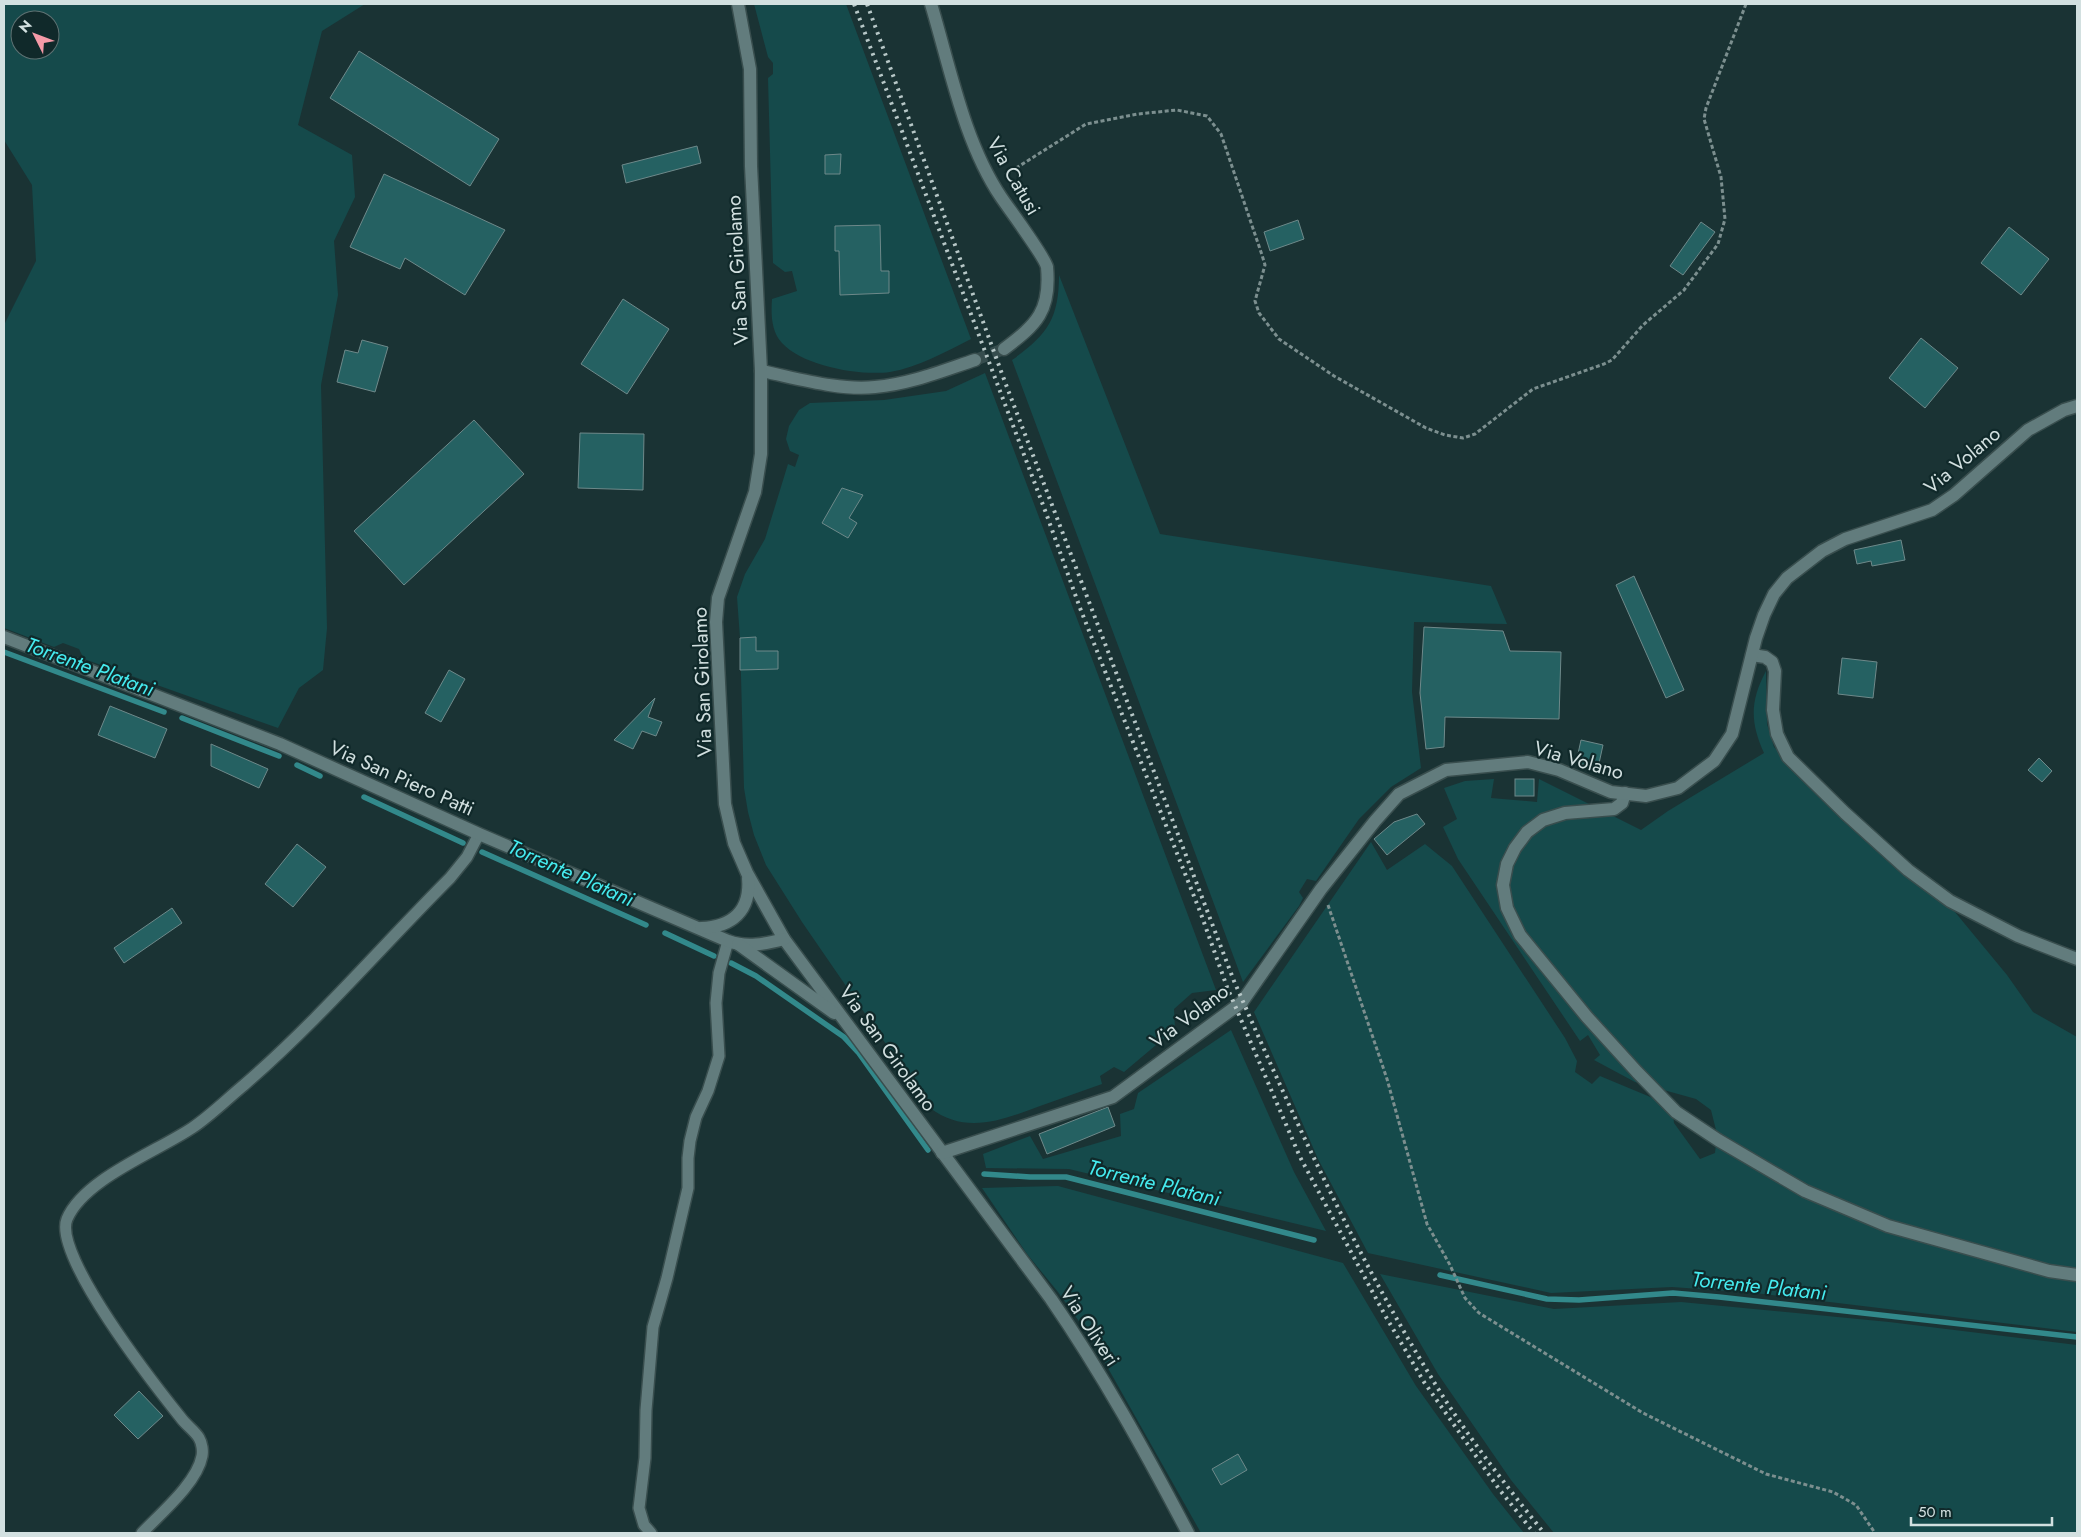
<svg xmlns="http://www.w3.org/2000/svg" width="2081" height="1537" viewBox="0 0 2081 1537" font-family="Jost,sans-serif">
	<rect width="100%" height="100%" fill="#1a3334"/>
	<g fill="#154a4b" fill-rule="evenodd">
		<path d="M 4,4 L 365,4 L 322,31 L 298,125 L 352,155 L 355,197 L 334,241 L 338,295 L 321,385 L 327,628 L 323,670 L 299,688 L 278,728 L 84,659 L 79,649 L 63,643 L 54,647 L 4,628 L 4,325 L 36,261 L 32,185 L 4,140 ZM 20,20 L 50,20 L 50,50 L 20,50 Z"/>
		<path d="M 754,4 L 846,4 L 971,339 C 945,352 919,367 890,372 C 859,376 803,366 782,343 C 771,331 771,314 772,299 L 797,291 L 792,271 L 785,272 L 773,263 L 768,78 L 773,74 L 773,63 L 768,57 Z"/>
		<path d="M 1059,275 L 1160,534 L 1491,586 L 1507,624 L 1414,622 L 1412,692 L 1421,768 L 1391,787 L 1359,819 L 1316,881 L 1307,879 L 1299,892 L 1303,898 L 1299,906 L 1243,982 L 1012,360 C 1047,335 1059,319 1059,275 Z"/>
		<path d="M 985,373 L 1216,990 L 1192,993 L 1174,1009 L 1175,1029 L 1124,1072 L 1114,1067 L 1100,1076 L 1102,1084 C 1081,1091 1061,1099 1040,1106 C 1002,1120 966,1135 930,1108 L 802,922 L 766,865 L 754,835 L 748,812 L 744,788 L 740,638 L 737,597 L 745,574 L 765,539 L 788,464 L 795,467 L 799,455 L 790,451 L 786,439 L 789,426 L 799,410 L 810,403 L 884,400 L 946,391 Z"/>
		<path d="M 1766,671 L 1767,724 L 1774,747 L 1849,825 L 1950,906 L 2007,975 L 2033,1012 L 2077,1037 L 2077,1332 L 1755,1293 L 1672,1287 L 1551,1293 L 1368,1253 L 1318,1159 L 1254,1012 L 1371,842 L 1387,870 L 1425,844 L 1452,866 L 1565,1038 L 1577,1061 L 1575,1072 L 1592,1084 L 1600,1076 L 1672,1106 L 1674,1123 L 1700,1159 L 1715,1153 L 1717,1134 L 1711,1110 L 1696,1099 L 1635,1082 L 1594,1060 L 1600,1055 L 1588,1035 L 1580,1041 L 1458,859 L 1443,827 L 1457,819 L 1444,788 L 1465,781 L 1494,779 L 1491,798 L 1537,802 L 1539,779 L 1641,830 L 1668,811 L 1764,753 C 1750,722 1750,701 1766,671 Z"/>
		<path d="M 1231,1030 L 1294,1172 L 1326,1231 L 1069,1169 L 986,1168 L 983,1154 L 1030,1136 L 1043,1159 L 1121,1136 L 1120,1114 L 1134,1109 L 1138,1093 Z"/>
		<path d="M 1058,1186 L 1343,1263 L 1416,1386 L 1493,1494 L 1524,1533 L 1201,1533 L 1091,1338 L 1058,1292 L 1027,1254 L 982,1188 Z"/>
		<path d="M 1380,1274 L 1554,1309 L 1681,1302 L 1889,1322 L 2077,1345 L 2077,1533 L 1554,1533 L 1511,1480 L 1438,1374 Z"/>
	</g>
	<g fill="none" stroke-linecap="round" stroke-linejoin="round">
		<g stroke="#32898b" stroke-width="5.5">
			<path d="M 4,652 L 164,712"/>
			<path d="M 182,718 L 279,756"/>
			<path d="M 297,765 L 320,776"/>
			<path d="M 364,797 L 463,843"/>
			<path d="M 482,852 L 646,925"/>
			<path d="M 665,933 L 714,956"/>
			<path d="M 731,963 L 756,976 L 844,1037 L 858,1052 L 928,1150"/>
			<path d="M 984,1174 L 1030,1177 L 1066,1177 L 1314,1240"/>
			<path d="M 1440,1275 L 1547,1299 L 1579,1300 L 1673,1293 L 1719,1297 L 2077,1337"/>
		</g>
	</g>
	<g fill="#256162" stroke="#6e898a">
		<path d="M 359,51 L 499,139 L 470,186 L 330,98 Z"/>
		<path d="M 697,146 L 701,163 L 626,183 L 622,165 Z"/>
		<path d="M 841,154 L 840,174 L 825,174 L 825,155 Z"/>
		<path d="M 384,174 L 505,230 L 465,295 L 405,258 L 400,269 L 350,247 Z"/>
		<path d="M 1298,220 L 1304,239 L 1270,251 L 1264,232 Z"/>
		<path d="M 1701,222 L 1715,232 L 1683,275 L 1670,266 Z"/>
		<path d="M 880,225 L 881,271 L 889,271 L 889,293 L 840,295 L 839,251 L 835,251 L 835,226 Z"/>
		<path d="M 2009,227 L 2049,259 L 2021,295 L 1981,263 Z"/>
		<path d="M 623,299 L 669,329 L 627,394 L 581,364 Z"/>
		<path d="M 1921,338 L 1958,368 L 1925,408 L 1889,378 Z"/>
		<path d="M 362,340 L 388,347 L 375,392 L 337,382 L 345,350 L 358,353 Z"/>
		<path d="M 474,420 L 524,474 L 404,585 L 354,531 Z"/>
		<path d="M 580,433 L 644,434 L 643,490 L 578,488 Z"/>
		<path d="M 842,488 L 863,495 L 849,518 L 857,523 L 848,538 L 822,523 Z"/>
		<path d="M 1901,540 L 1905,560 L 1872,566 L 1871,561 L 1857,564 L 1854,550 Z"/>
		<path d="M 1634,576 L 1684,690 L 1666,698 L 1616,585 Z"/>
		<path d="M 1424,627 L 1503,631 L 1510,651 L 1561,652 L 1559,719 L 1445,717 L 1444,747 L 1426,749 L 1420,693 Z"/>
		<path d="M 756,637 L 756,651 L 778,651 L 778,669 L 740,670 L 740,638 Z"/>
		<path d="M 1842,658 L 1877,662 L 1873,698 L 1838,694 Z"/>
		<path d="M 449,670 L 465,679 L 441,722 L 425,713 Z"/>
		<path d="M 655,698 L 648,717 L 662,722 L 656,736 L 642,731 L 633,749 L 614,740 Z"/>
		<path d="M 110,706 L 167,729 L 155,758 L 98,735 Z"/>
		<path d="M 1581,740 L 1603,745 L 1598,768 L 1576,763 Z"/>
		<path d="M 211,744 L 268,769 L 259,788 L 211,766 Z"/>
		<path d="M 2039,758 L 2052,771 L 2042,782 L 2028,770 Z"/>
		<rect x="1515" y="779" width="19" height="17"/>
		<path d="M 1417,814 L 1425,824 L 1387,855 L 1374,839 L 1394,822 Z"/>
		<path d="M 297,844 L 326,867 L 293,907 L 265,884 Z"/>
		<path d="M 172,908 L 182,923 L 124,963 L 114,948 Z"/>
		<path d="M 1108,1107 L 1115,1126 L 1047,1154 L 1039,1134 Z"/>
		<path d="M 139,1391 L 163,1416 L 138,1439 L 114,1415 Z"/>
		<path d="M 1238,1454 L 1247,1470 L 1221,1485 L 1212,1469 Z"/>
	</g>
	<g fill="none" stroke-linecap="round" stroke-linejoin="round">
		<path stroke="#364d4e" stroke-width="12" stroke-dasharray="12 6" stroke-linecap="butt" d="M 975,360 L 1004,349"/>
		<g stroke="#394e4e" stroke-width="14">
			<g id="lane">
				<path d="M 142,1533 C 161,1513 197,1483 202,1456 C 203,1451 202,1443 199,1438 C 195,1431 186,1425 181,1418 C 157,1388 52,1255 67,1219 C 84,1179 156,1152 192,1128 C 210,1116 227,1099 244,1085 C 318,1021 381,947 450,878 L 467,857 L 479,834"/>
				<path d="M 651,1533 L 644,1525 L 639,1508 L 645,1458 L 646,1410 L 653,1327 L 667,1278 L 688,1188 L 688,1158 L 690,1141 L 696,1117 L 708,1091 L 719,1056 L 716,1003 L 719,973 L 728,941"/>
			</g>
		</g>
		<g stroke="#394e4e" stroke-width="15">
			<g id="street">
				<path d="M 931,4 C 950,67 964,142 1001,197 C 1009,209 1045,257 1047,267 C 1051,311 1037,324 1004,349"/>
				<path d="M 761,371 C 796,378 840,391 875,387 C 910,384 942,371 975,360"/>
				<path d="M 1752,655 L 1765,657 L 1772,662 L 1775,671 L 1773,710 L 1777,734 L 1788,757 L 1845,813 L 1908,870 L 1950,901 L 2018,936 L 2077,959"/>
				<path d="M 1625,793 L 1622,803 L 1614,809 L 1565,813 L 1543,820 L 1527,832 L 1515,848 L 1507,864 L 1503,885 L 1507,908 L 1520,935 L 1587,1017 L 1637,1072 L 1676,1112 L 1718,1140 L 1805,1191 L 1888,1226 L 2049,1271 L 2077,1275"/>
			</g>
		</g>
		<g stroke="#394e4e" stroke-width="15">
			<g id="secondary">
				<path d="M 738,4 L 750,69 L 751,166 L 761,371 L 761,454 L 755,492 L 718,598 L 716,622 L 725,804 L 734,843 L 747,873 L 784,939 L 1051,1299 C 1102,1373 1146,1453 1188,1533"/>
				<path d="M 4,637 L 280,744 L 479,834 L 728,941 C 747,948 765,944 784,939"/>
				<path d="M 701,928 C 732,927 751,911 748,878"/>
				<path d="M 738,944 L 834,1013"/>
				<path d="M 942,1153 L 1113,1097 L 1242,1002 L 1321,889 L 1375,821 L 1399,794 L 1446,770 L 1528,762 L 1559,770 L 1611,792 L 1646,796 L 1678,788 L 1714,761 L 1732,734 L 1756,638 L 1764,615 L 1774,594 L 1787,578 L 1822,551 L 1845,539 L 1932,510 L 1954,495 L 2028,430 L 2064,410 L 2077,406"/>
			</g>
		</g>
		<g stroke="#7c8f8f" stroke-width="3" stroke-dasharray="4 2.5" stroke-linecap="butt">
			<path d="M 1005,175 L 1086,124 L 1138,114 L 1177,110 L 1207,116 L 1221,134 L 1262,255 L 1265,265 L 1255,301 L 1259,313 L 1279,339 L 1334,376 L 1426,428 L 1445,435 L 1463,438 L 1475,434 L 1533,389 L 1604,364 L 1612,360 L 1643,325 L 1684,290 L 1718,244 L 1725,219 L 1721,177 L 1704,119 L 1706,108 L 1746,4"/>
			<path d="M 1328,905 L 1387,1079 L 1427,1224 L 1450,1265 L 1465,1298 L 1479,1313 L 1643,1413 L 1766,1474 L 1833,1492 L 1856,1505 L 1875,1533"/>
		</g>
		<use href="#lane" stroke="#627c7d" stroke-width="11"/>
		<use href="#street" stroke="#627c7d" stroke-width="12"/>
		<use href="#secondary" stroke="#627c7d" stroke-width="12"/>
		<g stroke="#b7c7c7" stroke-width="4" stroke-dasharray="2.5 5" stroke-linecap="butt">
			<path d="M 854,4 L 1046,513 L 1080,608 L 1201,914 L 1227,987 L 1300,1157 L 1386,1317 L 1424,1382 L 1499,1489 L 1534,1533"/>
			<path d="M 867,4 L 1005,382 L 1234,981 C 1293,1116 1354,1252 1431,1377 C 1463,1431 1505,1484 1544,1533"/>
		</g>
	</g>
	<g text-anchor="middle" stroke-width="4.5" stroke-linejoin="round" paint-order="stroke">
		<g font-size="20" fill="#d2e0e0" stroke="#10292a">
			<text transform="translate(1014 176) rotate(60)" y="7">Via Catusi</text>
			<text transform="translate(737 270) rotate(-93)" y="7">Via San Girolamo</text>
			<text transform="translate(1962 460) rotate(-40)" y="7">Via Volano</text>
			<text transform="translate(702 682) rotate(-92)" y="7">Via San Girolamo</text>
			<text transform="translate(1579 760) rotate(16)" y="7">Via Volano</text>
			<text transform="translate(402 778) rotate(24)" y="7">Via San Piero Patti</text>
			<text transform="translate(1189 1016) rotate(-37)" y="7">Via Volano</text>
			<text transform="translate(888 1048) rotate(54)" y="7">Via San Girolamo</text>
			<text transform="translate(1090 1326) rotate(57)" y="7">Via Oliveri</text>
		</g>
		<g font-size="21" font-style="italic" fill="#45ebef" stroke="#10292a">
			<text transform="translate(90 667) rotate(20)" y="7">Torrente Platani</text>
			<text transform="translate(571 873) rotate(24)" y="7">Torrente Platani</text>
			<text transform="translate(1154 1183) rotate(14)" y="7">Torrente Platani</text>
			<text transform="translate(1759 1286) rotate(6)" y="7">Torrente Platani</text>
		</g>
	</g>
	<rect width="2081" height="1537" fill="none" stroke="#d2e0e0" stroke-width="10"/>
	<g transform="translate(35 35) rotate(312)"><circle r="24" fill="#10292a" stroke="#5e7273"/>
	<path d="M0-4L9 19L0 12L-9 19Z" fill="#f49aa7"/>
	<text y="-8" font-size="14" font-weight="bold" text-anchor="middle" fill="#d2e0e0">N</text>
	</g>
	<path d="M1911 1517v8h141v-8" fill="none" stroke="#d2e0e0" stroke-width="2.5"/>
	<text x="1918" y="1517" font-size="15" fill="#d2e0e0" stroke="#10292a" stroke-width="4" paint-order="stroke">50 m</text>
</svg>
